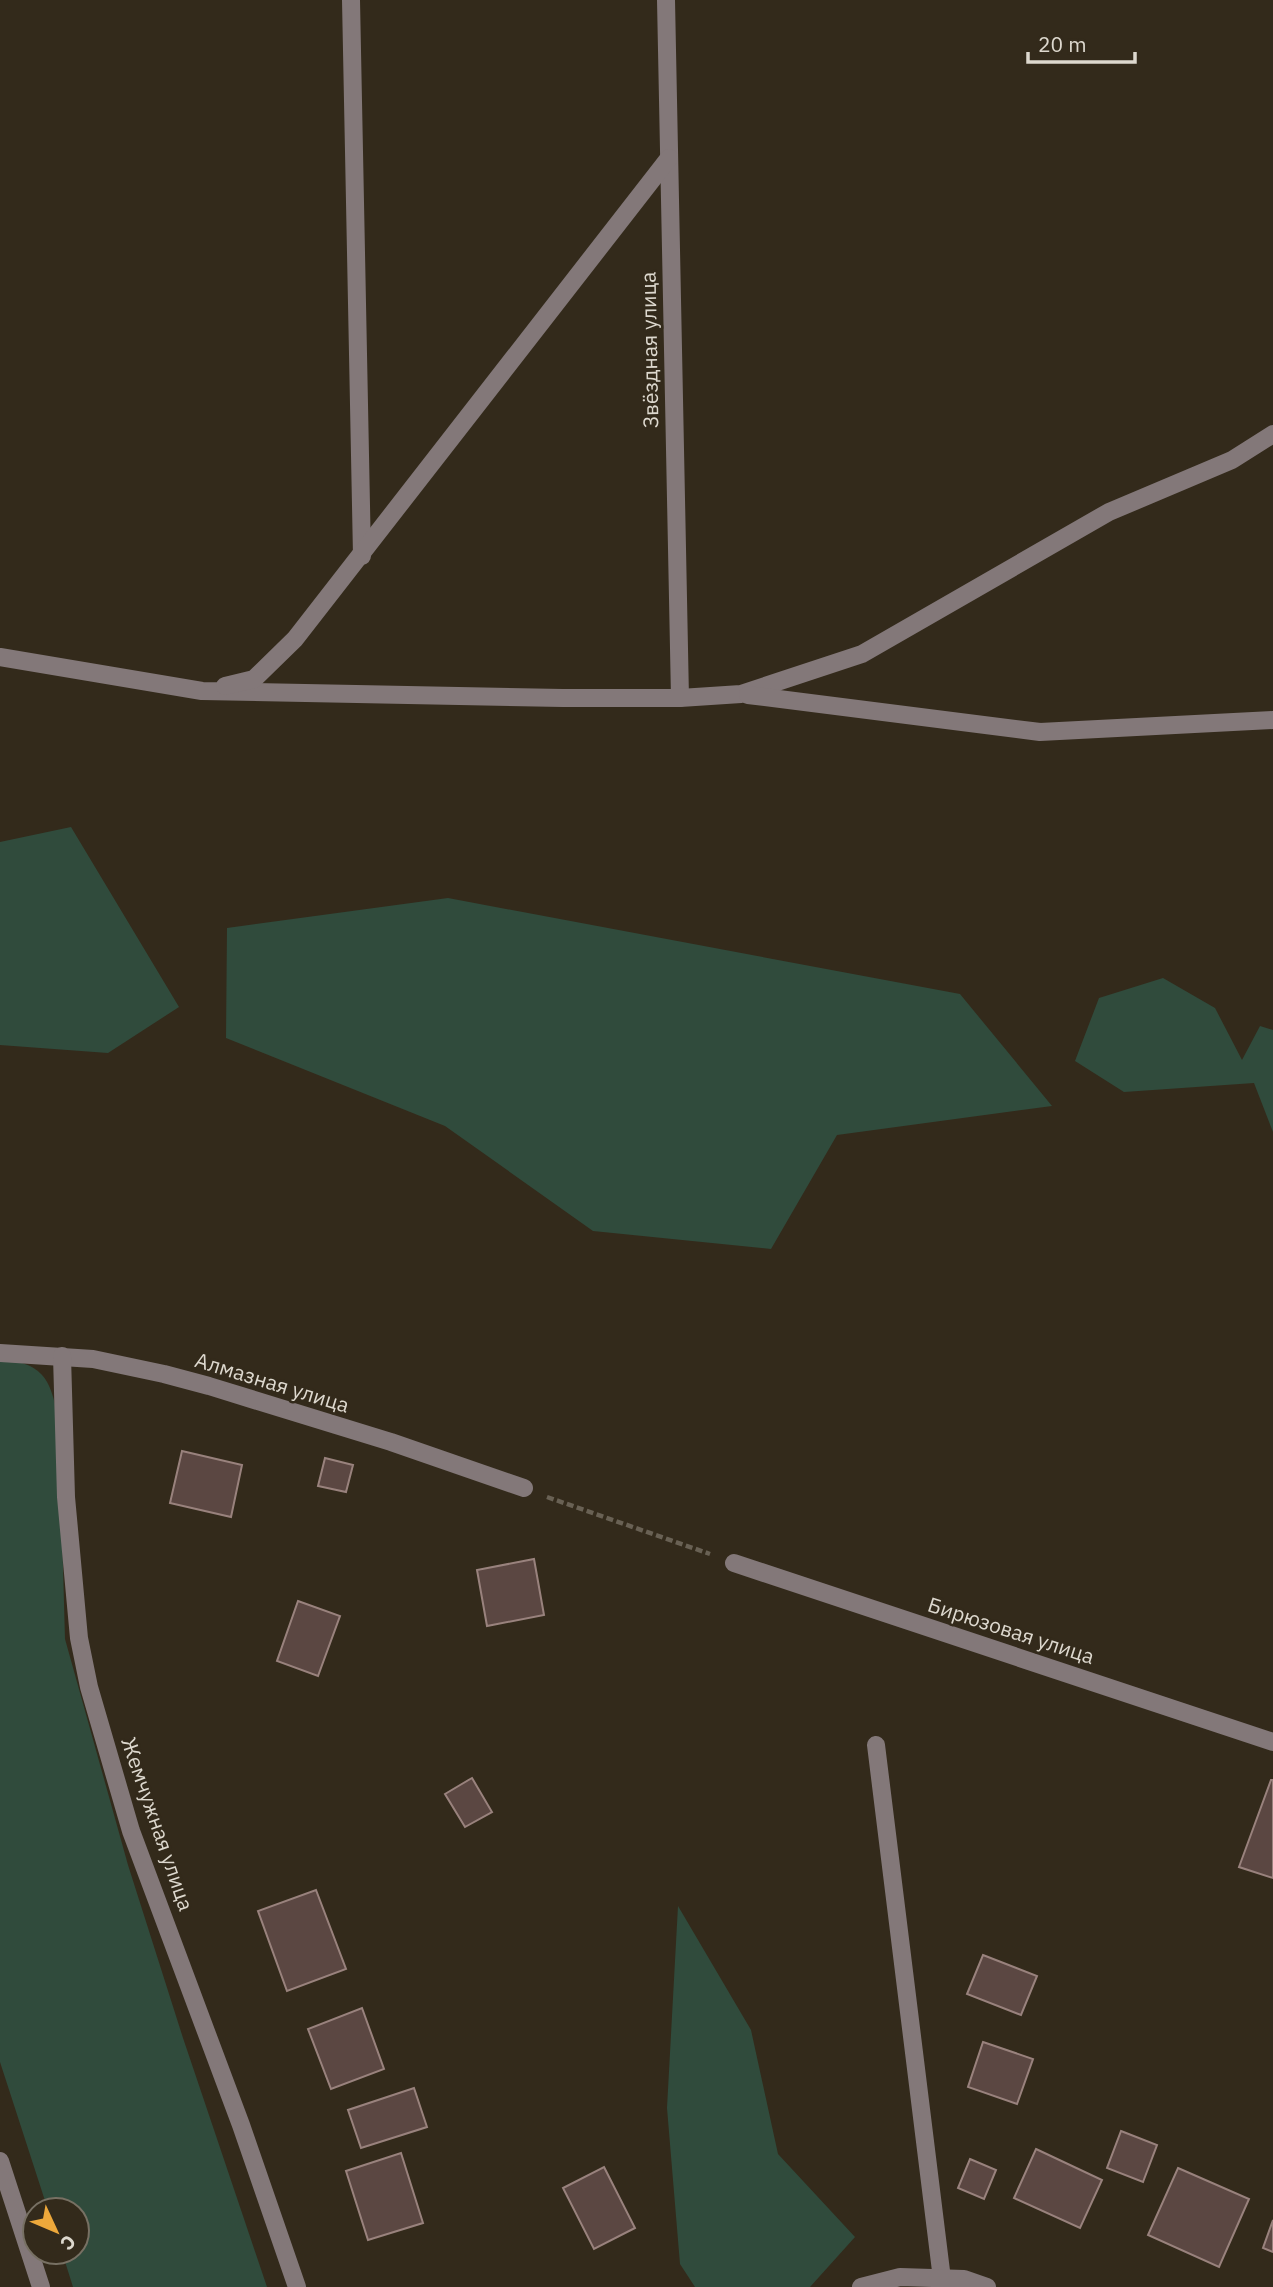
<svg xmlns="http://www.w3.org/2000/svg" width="1273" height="2287" viewBox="0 0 1273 2287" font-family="'IBM Plex Sans',sans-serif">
	<rect width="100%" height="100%" fill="#332a1b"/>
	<g fill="#304b3c">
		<path d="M 71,827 L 179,1007 L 108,1053 L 0,1045 L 0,842 Z"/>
		<path d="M 448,898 L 960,994 L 1052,1106 L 837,1135 L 771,1249 L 593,1231 L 445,1126 L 226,1038 L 227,928 Z"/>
		<path d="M 1163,978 L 1215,1008 L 1242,1060 L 1260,1026 L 1273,1030 L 1273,1132 L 1254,1083 L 1124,1092 L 1075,1061 L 1099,998 Z"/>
		<path d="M 0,1358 C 45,1365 50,1378 59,1421 L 65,1639 L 128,1865 L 183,2038 L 267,2287 L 73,2287 L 62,2252 L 77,2252 L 77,2210 L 48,2210 L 0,2062 Z"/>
		<path d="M 678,1906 L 751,2030 L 778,2154 L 855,2237 L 810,2287 L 695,2287 L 680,2264 L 667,2108 Z"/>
	</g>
	<g fill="#5b4742" stroke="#99827d" stroke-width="2">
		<path d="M 182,1451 L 242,1465 L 231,1517 L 170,1503 Z"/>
		<path d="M 325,1458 L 353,1465 L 346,1492 L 318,1486 Z"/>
		<path d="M 534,1559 L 544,1615 L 487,1626 L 477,1570 Z"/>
		<path d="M 298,1601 L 340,1616 L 318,1676 L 277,1661 Z"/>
		<path d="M 472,1778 L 492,1812 L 465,1827 L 445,1794 Z"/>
		<path d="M 1271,1780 L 1273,1780 L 1273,1878 L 1239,1867 Z"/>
		<path d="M 316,1890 L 346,1969 L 287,1991 L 258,1911 Z"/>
		<path d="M 983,1955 L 1037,1976 L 1021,2015 L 967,1994 Z"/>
		<path d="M 362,2008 L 384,2069 L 331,2089 L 308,2029 Z"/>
		<path d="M 983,2042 L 1033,2059 L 1017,2104 L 968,2087 Z"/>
		<path d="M 414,2088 L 427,2127 L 361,2148 L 348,2110 Z"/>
		<path d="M 1121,2131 L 1157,2145 L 1143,2182 L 1107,2168 Z"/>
		<path d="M 1036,2149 L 1102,2180 L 1080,2228 L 1014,2198 Z"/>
		<path d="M 401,2153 L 423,2223 L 368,2240 L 346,2171 Z"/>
		<path d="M 970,2159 L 996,2170 L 984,2199 L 958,2188 Z"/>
		<path d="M 604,2167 L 635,2228 L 594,2249 L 563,2188 Z"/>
		<path d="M 1178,2168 L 1249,2199 L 1219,2267 L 1148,2235 Z"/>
		<path d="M 1273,2220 L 1273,2252 L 1263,2248 Z"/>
	</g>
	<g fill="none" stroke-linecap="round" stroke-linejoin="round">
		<path stroke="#696154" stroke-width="4.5" stroke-dasharray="7 3.5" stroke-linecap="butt" d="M 547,1497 L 710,1554"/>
		<g stroke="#837879" stroke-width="18">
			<path d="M 351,0 L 362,556"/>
			<path d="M 666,0 L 680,698"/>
			<path d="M 0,657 L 202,691 L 563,698 L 680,698 L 741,694 L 862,654 L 1109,512 L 1232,460 L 1273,434"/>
			<path d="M 225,686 L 254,679 L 295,639 L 669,158"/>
			<path d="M 748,695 L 1040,732 L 1273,720"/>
			<path d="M 0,1353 L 93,1359 L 164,1374 L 209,1386 L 391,1442 L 524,1488"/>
			<path d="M 62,1356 L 66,1497 L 79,1638 L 89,1687 L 131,1831 L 241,2125 L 297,2287"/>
			<path d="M 734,1563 L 1273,1742"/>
			<path d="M 876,1745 L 942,2279"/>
			<path d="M 0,2161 L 41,2287"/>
			<path d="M 861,2287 L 900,2277 L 964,2279 L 987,2287"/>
		</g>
	</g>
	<g text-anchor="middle" stroke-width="5" stroke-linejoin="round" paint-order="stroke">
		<g font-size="21" fill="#ddd8ce" stroke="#332a1b">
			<text transform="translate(650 350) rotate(-91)" y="7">Звёздная улица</text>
			<text transform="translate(272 1383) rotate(17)" y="7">Алмазная улица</text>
			<text transform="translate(1011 1631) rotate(18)" y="7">Бирюзовая улица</text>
			<text transform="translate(157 1824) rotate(71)" y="7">Жемчужная улица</text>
		</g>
	</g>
	<g transform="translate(56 2231) rotate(134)"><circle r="33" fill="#332a1b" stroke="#777063" stroke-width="2"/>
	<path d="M0-5L12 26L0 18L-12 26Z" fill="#eda83b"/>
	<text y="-10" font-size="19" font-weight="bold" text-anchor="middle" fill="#ddd8ce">С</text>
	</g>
	<path d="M1028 52v10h107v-10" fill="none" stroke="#ddd8ce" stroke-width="3.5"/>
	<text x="1038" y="52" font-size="21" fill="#ddd8ce" stroke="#332a1b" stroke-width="5" paint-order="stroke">20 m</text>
</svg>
